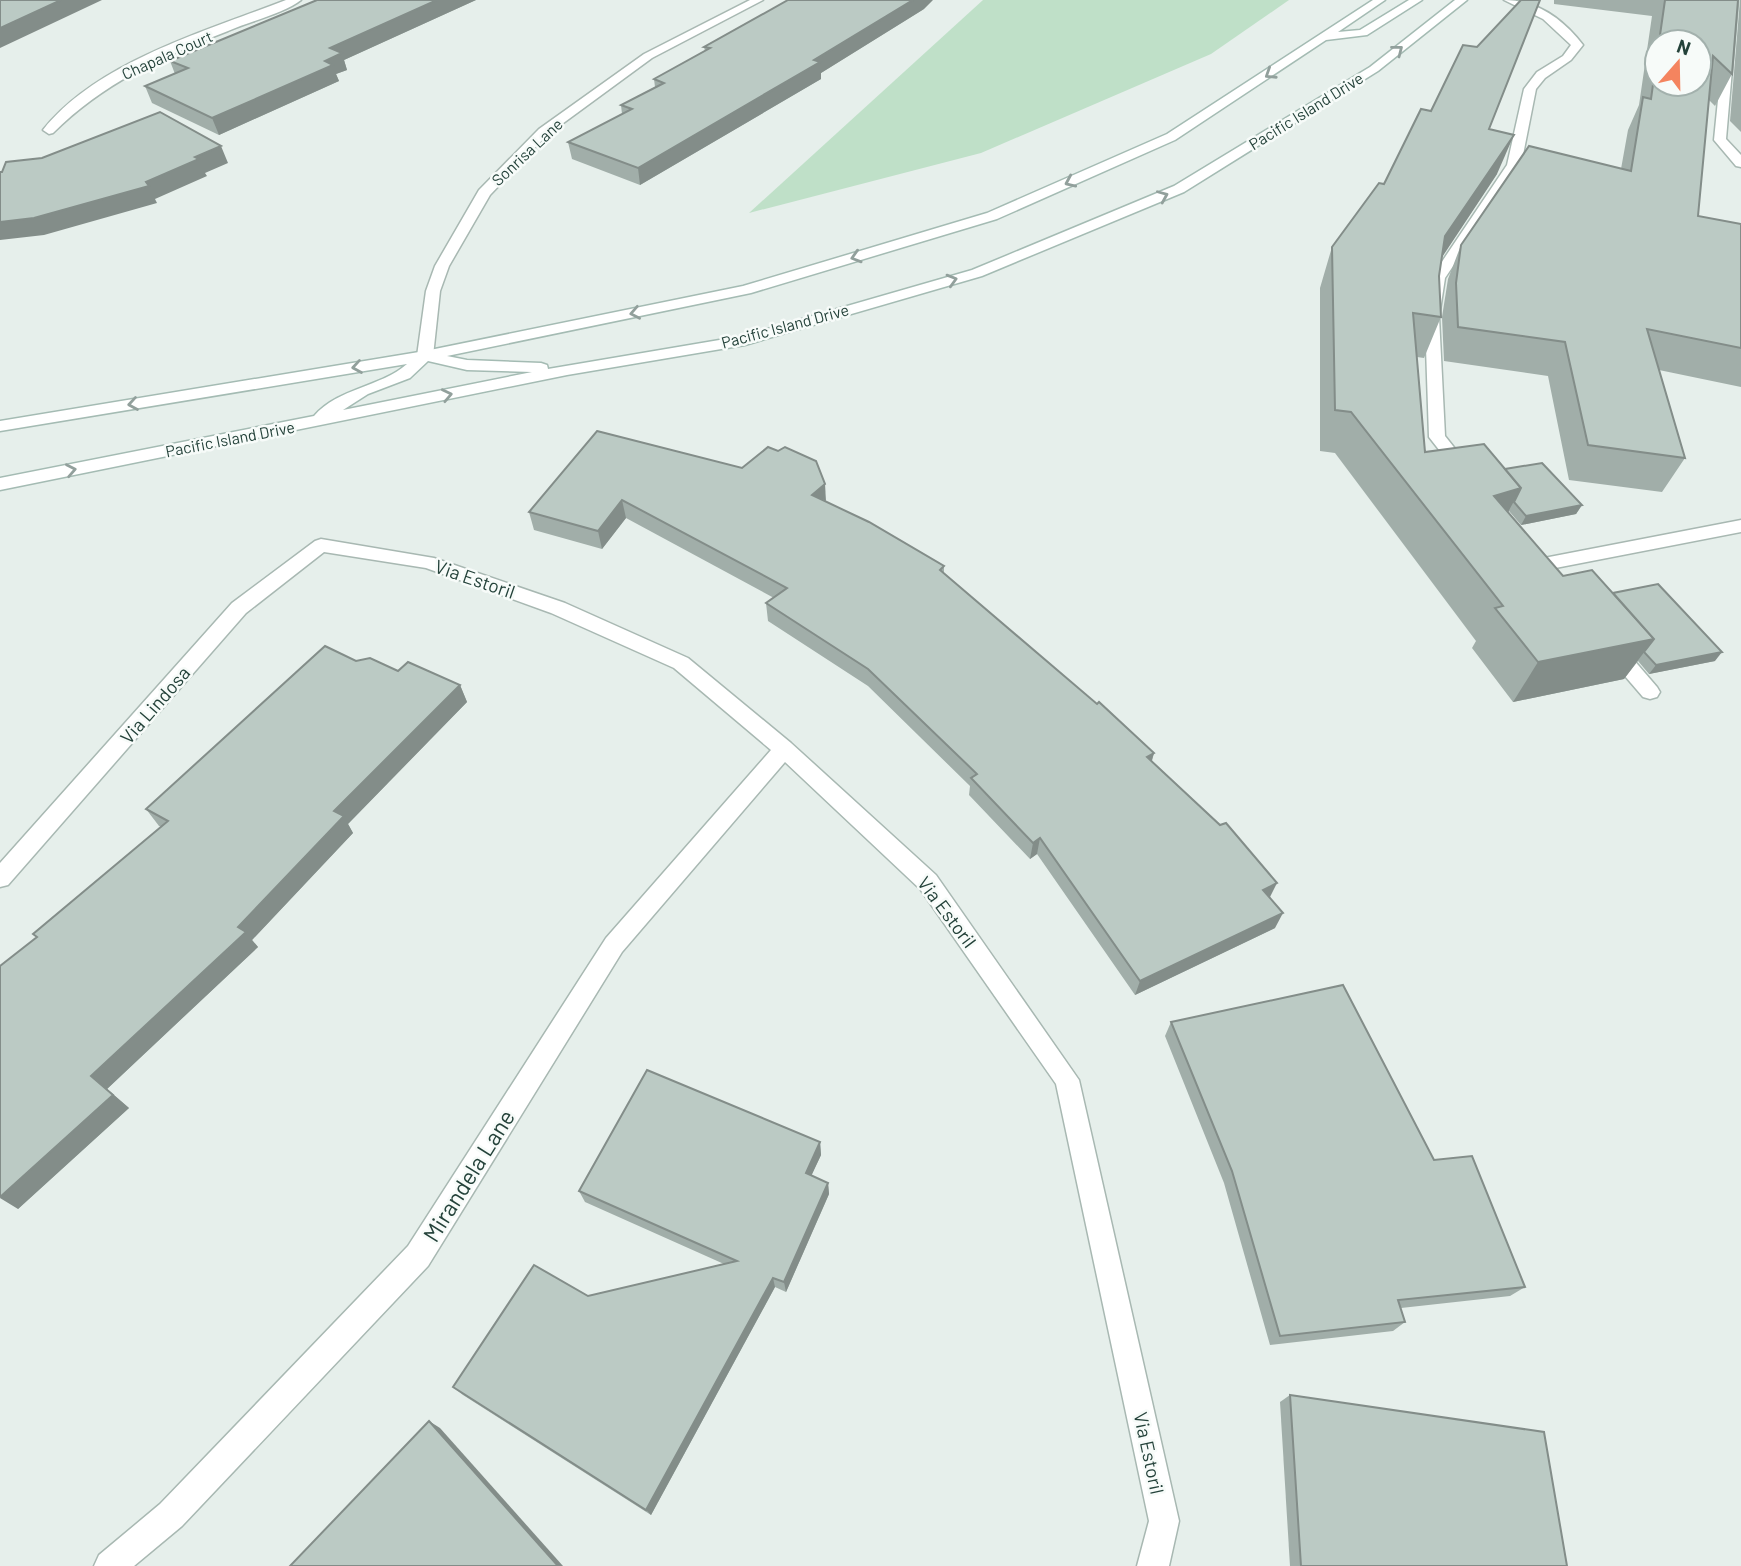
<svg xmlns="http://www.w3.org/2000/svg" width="1741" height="1566" viewBox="0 0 1741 1566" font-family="Barlow,sans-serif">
	<rect width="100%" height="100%" fill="#e6efeb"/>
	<path fill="#bfe0c8" d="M 983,0 L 1289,0 L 1211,54 L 981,153 L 749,213 Z"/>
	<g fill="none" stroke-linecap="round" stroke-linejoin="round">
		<g stroke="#a8b8b2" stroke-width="3">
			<g id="lane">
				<path d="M 1504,0 C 1537,0 1563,19 1583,45 L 1571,60 L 1545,78 L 1536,89 L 1521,165 L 1445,278 L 1439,317 L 1445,436 L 1472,470 L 1464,475 L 1458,474 L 1429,437 L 1425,317 L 1431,278 L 1507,165 L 1524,89 L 1537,72 L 1563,56 L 1571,45 L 1543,19 Z"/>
				<path d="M 1728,0 L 1738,0 L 1726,139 L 1741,155 L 1741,167 L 1736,166 L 1714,140 Z"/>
				<path d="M 1741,520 L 1741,532 L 1540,571 L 1534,569 L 1521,553 L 1524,549 C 1534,546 1538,550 1544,558 Z"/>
				<path d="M 1613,642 L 1620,644 L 1657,687 L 1660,692 L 1657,697 L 1650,699 L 1643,697 L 1606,654 L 1603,649 L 1606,644 Z"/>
			</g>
		</g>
		<g stroke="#a8b8b2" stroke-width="3">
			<g id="street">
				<path d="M 286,0 L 301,0 C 285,13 248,22 228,31 C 163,56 103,83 53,133 L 49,134 L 43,130 C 98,61 207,31 286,0 Z"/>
				<path d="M 750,0 L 763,0 L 652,58 L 547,135 L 490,195 L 449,266 L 440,291 L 433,356 L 430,359 L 420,359 L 417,356 L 426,291 L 435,266 L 479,190 L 539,129 L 644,54 Z"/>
				<path d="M 321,539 L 434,558 L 565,603 L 688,658 L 791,743 L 936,875 L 1079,1080 L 1179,1521 L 1169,1566 L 1137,1566 L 1149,1521 L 1056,1084 L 920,889 L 785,762 L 622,952 L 428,1266 L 182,1526 L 134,1566 L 94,1566 L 99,1555 L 160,1504 L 408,1246 L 606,938 L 771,750 L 674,668 L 551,613 L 426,568 L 324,552 L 246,613 L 8,885 L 0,887 L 0,863 L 232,603 L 315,541 Z"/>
			</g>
		</g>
		<g stroke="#a4bbb3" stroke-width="3">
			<path id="secondary" d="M 1373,0 L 1385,0 L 1338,32 L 1360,30 L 1409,0 L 1422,0 L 1367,35 L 1326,40 L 1175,140 L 997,219 L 751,293 L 447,356 L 467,360 L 541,363 L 547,365 L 548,369 L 743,336 L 972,270 L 1174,186 L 1370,67 L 1455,0 L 1467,0 L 1378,71 L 1184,192 L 982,276 L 745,345 L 567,375 L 0,490 L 0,478 L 314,416 C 338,388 381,387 407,364 L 0,431 L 0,421 L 425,351 L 743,286 L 987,213 L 1167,134 ZM 428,361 L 467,370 L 532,372 L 343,410 L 368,394 L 410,378 Z"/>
		</g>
		<use href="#lane" fill="#fff" fill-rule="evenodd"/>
		<use href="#street" fill="#fff" fill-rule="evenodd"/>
		<use href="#secondary" fill="#fff" fill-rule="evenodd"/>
	</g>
	<g fill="#a1aea9" fill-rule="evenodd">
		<path d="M 317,0 L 476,0 L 344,60 L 347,70 L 336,74 L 339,81 L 219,135 L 152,103 L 145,86 L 175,74 L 170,61 Z"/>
		<path d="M 1554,0 L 1738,0 L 1732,74 L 1715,106 L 1709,100 L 1698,216 L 1741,224 L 1741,387 L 1659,370 L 1685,458 L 1662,492 L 1569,480 L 1548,376 L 1444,361 L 1442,317 L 1448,279 L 1461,245 L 1621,169 L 1628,130 L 1639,105 L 1652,16 L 1554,4 ZM 1657,42 L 1699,42 L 1657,84 Z"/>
		<path d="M 1740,0 L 1741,0 L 1741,132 L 1730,121 Z"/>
		<path d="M 924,9 L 821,73 L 821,79 L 640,185 L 572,159 L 568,142 L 622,114 L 621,105 L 655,87 L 654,79 L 705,51 L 704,47 Z"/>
		<path d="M 1477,47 L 1489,129 L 1497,174 L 1441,258 L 1439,276 L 1441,317 L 1424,358 L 1417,357 L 1425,452 L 1505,469 L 1582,505 L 1576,514 L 1521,525 L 1509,511 L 1508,512 L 1563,576 L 1613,593 L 1715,661 L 1649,674 L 1638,661 L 1624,679 L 1513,702 L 1472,648 L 1476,641 L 1335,453 L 1320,451 L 1320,288 L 1332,247 L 1384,184 L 1431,111 Z"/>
		<path d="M 597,431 L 826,502 L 944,566 L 944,573 L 1154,753 L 1152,761 L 1270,897 L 1275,928 L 1135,995 L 1037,854 L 1030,859 L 969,795 L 970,786 L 868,686 L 768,621 L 766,603 L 774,598 L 626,518 L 602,549 L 534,530 L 529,512 Z"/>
		<path d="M 356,661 L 398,671 L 460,685 L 467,702 L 348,824 L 353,833 L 252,940 L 258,947 L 107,1089 L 129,1108 L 18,1209 L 36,937 L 162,827 L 159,826 L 146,809 Z"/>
		<path d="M 1171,1022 L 1434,1160 L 1525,1287 L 1510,1296 L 1401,1308 L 1405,1322 L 1393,1331 L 1270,1345 L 1224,1183 L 1165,1036 Z"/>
		<path d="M 820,1142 L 821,1155 L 811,1176 L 828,1183 L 829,1194 L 786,1292 L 775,1287 L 651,1515 L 463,1395 L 453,1387 L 588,1296 L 724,1264 L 585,1202 L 579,1191 Z"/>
		<path d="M 1290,1395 L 1567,1566 L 1290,1566 L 1280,1402 Z"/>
	</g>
	<g fill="#838d89">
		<path d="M 61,0 L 102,0 L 0,48 L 0,28 Z"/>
		<path d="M 437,0 L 476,0 L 344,60 L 347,70 L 336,74 L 339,81 L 219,135 L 212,118 L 325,61 L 330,48 Z"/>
		<path d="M 913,0 L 933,0 L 924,9 L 821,73 L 821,79 L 640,185 L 638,168 Z"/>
		<path d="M 1514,135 L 1497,174 L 1429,277 L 1445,236 Z"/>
		<path d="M 221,146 L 228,163 L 205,173 L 207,176 L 155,199 L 157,203 L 44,235 L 0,240 L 0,222 L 146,182 L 195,157 Z"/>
		<path d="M 825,484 L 826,501 L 812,495 Z"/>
		<path d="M 1521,488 L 1499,529 L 1494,496 Z"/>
		<path d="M 622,500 L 626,518 L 602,549 L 598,531 Z"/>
		<path d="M 1582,505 L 1576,514 L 1521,525 L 1526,516 Z"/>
		<path d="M 1654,639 L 1624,679 L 1513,702 L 1538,662 Z"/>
		<path d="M 1722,652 L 1715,661 L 1649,674 L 1656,665 Z"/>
		<path d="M 460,685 L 467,702 L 348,824 L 353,833 L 252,940 L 258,947 L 107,1089 L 129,1108 L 18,1209 L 0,1198 L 91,1076 L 238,927 L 334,811 Z"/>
		<path d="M 1154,753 L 1149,769 L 1147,757 Z"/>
		<path d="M 1040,838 L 1037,854 L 1030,859 L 1033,843 Z"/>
		<path d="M 1277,883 L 1269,899 L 1263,890 Z"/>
		<path d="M 1283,913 L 1275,928 L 1135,995 L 1140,981 Z"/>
		<path d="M 820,1142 L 821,1155 L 807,1185 L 806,1173 Z"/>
		<path d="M 828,1183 L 829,1194 L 786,1292 L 784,1282 Z"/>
		<path d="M 773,1278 L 775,1287 L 651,1515 L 646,1510 Z"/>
		<path d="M 429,1421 L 440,1428 L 563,1566 L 558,1566 Z"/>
	</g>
	<g fill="#bbcac4" stroke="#838d89" stroke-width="2">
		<path d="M 0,0 L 61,0 L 0,28 Z"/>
		<path d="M 317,0 L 437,0 L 330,48 L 342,53 L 325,61 L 333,65 L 212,118 L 145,86 L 188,68 L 170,61 Z"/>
		<path d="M 788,0 L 913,0 L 814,60 L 820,62 L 638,168 L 568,142 L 632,109 L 621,105 L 664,83 L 654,79 L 710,48 L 704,47 Z"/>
		<path d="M 1521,0 L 1540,0 L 1489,129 L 1514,135 L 1445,236 L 1439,276 L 1441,317 L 1413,313 L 1425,452 L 1484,444 L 1521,488 L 1494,496 L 1563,576 L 1592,570 L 1654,639 L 1538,662 L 1495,608 L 1503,606 L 1351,412 L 1335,410 L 1332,247 L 1379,183 L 1384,184 L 1421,109 L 1431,111 L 1463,45 L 1477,47 Z"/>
		<path d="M 1665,0 L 1738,0 L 1732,74 L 1713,56 L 1698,216 L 1741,224 L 1741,348 L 1647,329 L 1685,458 L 1588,445 L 1565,342 L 1458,327 L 1456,283 L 1461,245 L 1529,146 L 1631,171 L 1643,97 L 1651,99 L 1657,56 L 1657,84 L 1699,84 L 1699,42 L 1659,42 Z"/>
		<path d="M 160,112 L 221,146 L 195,157 L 199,159 L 146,182 L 149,186 L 34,218 L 0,222 L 0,172 L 2,172 L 6,162 L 42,158 Z"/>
		<path d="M 597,431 L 742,468 L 768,447 L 778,451 L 785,447 L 816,461 L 825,484 L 812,495 L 869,522 L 944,566 L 940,570 L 1097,704 L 1099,702 L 1154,753 L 1147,757 L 1220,825 L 1226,823 L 1277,883 L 1263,890 L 1283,913 L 1140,981 L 1040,838 L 1033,843 L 971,778 L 977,774 L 868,669 L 766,603 L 787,588 L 622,500 L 598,531 L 529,512 Z"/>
		<path d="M 1542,463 L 1582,505 L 1526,516 L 1514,502 L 1521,488 L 1505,469 Z"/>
		<path d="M 1658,584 L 1722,652 L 1656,665 L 1644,652 L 1654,639 L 1613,593 Z"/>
		<path d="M 325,646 L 356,661 L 370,658 L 398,671 L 408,662 L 460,685 L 334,811 L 344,816 L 238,927 L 246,932 L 91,1076 L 113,1095 L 0,1197 L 0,966 L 37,937 L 33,934 L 168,821 L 146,809 Z"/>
		<path d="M 1343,985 L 1434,1160 L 1472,1156 L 1525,1287 L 1398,1300 L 1405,1322 L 1280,1336 L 1232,1171 L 1171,1022 Z"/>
		<path d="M 647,1070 L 820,1142 L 806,1173 L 828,1183 L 784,1282 L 773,1278 L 646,1510 L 453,1387 L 534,1265 L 588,1296 L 737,1261 L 579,1191 Z"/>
		<path d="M 1290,1395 L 1544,1432 L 1567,1566 L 1301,1566 Z"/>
		<path d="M 429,1421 L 558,1566 L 290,1566 Z"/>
	</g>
	<defs><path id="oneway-chevron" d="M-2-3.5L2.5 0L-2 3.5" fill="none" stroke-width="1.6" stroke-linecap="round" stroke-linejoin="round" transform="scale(1.75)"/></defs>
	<g stroke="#92a09c">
		<use href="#oneway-chevron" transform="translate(1398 50) rotate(-38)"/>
		<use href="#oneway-chevron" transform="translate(1270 74) rotate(147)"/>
		<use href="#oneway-chevron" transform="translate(1070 182) rotate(156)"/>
		<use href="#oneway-chevron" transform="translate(1163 196) rotate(-23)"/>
		<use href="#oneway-chevron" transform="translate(856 257) rotate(163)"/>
		<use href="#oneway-chevron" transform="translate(952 280) rotate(-16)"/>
		<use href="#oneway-chevron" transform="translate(635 313) rotate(169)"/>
		<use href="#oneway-chevron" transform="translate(357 367) rotate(171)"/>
		<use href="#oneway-chevron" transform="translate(447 395) rotate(-12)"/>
		<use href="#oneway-chevron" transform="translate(133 404) rotate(171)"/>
		<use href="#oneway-chevron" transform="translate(71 470) rotate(-11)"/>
	</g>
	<g text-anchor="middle" stroke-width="5" stroke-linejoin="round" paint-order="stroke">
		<g font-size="16" fill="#24423a" stroke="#f7fbf9">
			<text transform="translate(167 55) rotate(-24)" y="6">Chapala Court</text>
			<text transform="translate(1306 111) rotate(-32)" y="6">Pacific Island Drive</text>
			<text transform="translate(527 152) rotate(-43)" y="6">Sonrisa Lane</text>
			<text transform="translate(785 326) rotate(-15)" y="6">Pacific Island Drive</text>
			<text transform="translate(230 439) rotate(-11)" y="6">Pacific Island Drive</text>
		</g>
		<g font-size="19" fill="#24423a" stroke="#f7fbf9">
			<text transform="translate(475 579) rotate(19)" y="7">Via Estoril</text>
			<text transform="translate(155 705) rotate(-49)" y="7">Via Lindosa</text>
			<text transform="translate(947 912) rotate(53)" y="7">Via Estoril</text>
			<text transform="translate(1149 1453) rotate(78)" y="7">Via Estoril</text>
		</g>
		<g font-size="23" fill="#24423a" stroke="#f7fbf9">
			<text transform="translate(469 1176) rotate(-58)" y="8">Mirandela Lane</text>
		</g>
	</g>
	<g transform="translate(1678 63) rotate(20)"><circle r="33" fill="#f7fbf9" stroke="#a3b1ad" stroke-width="2"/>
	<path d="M0-5L12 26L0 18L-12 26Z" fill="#f4845f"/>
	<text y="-10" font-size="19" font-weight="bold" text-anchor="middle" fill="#24423a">N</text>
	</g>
</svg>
